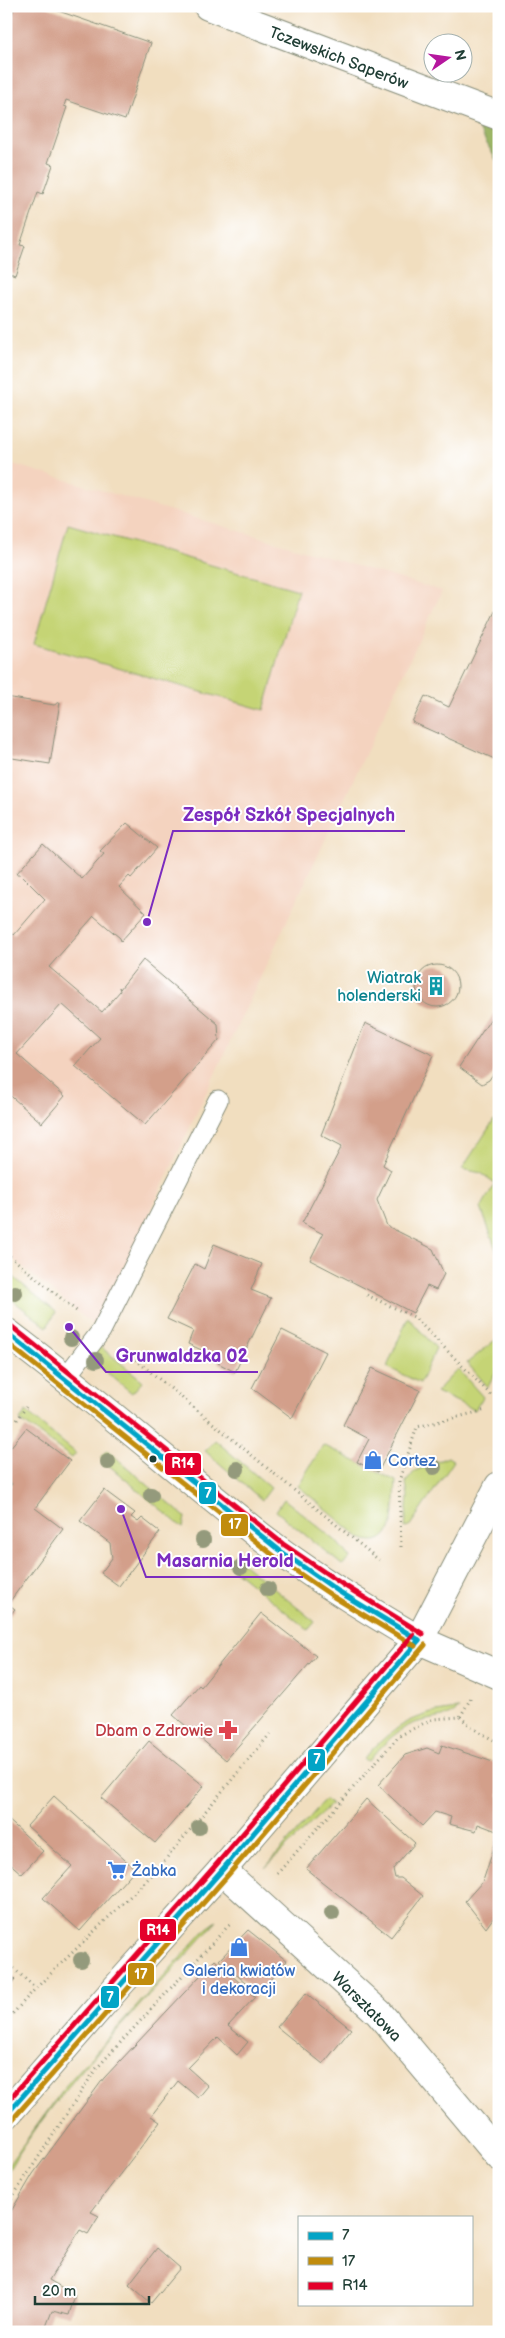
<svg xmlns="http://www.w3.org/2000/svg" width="505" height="2338" viewBox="0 0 505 2338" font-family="'Balsamiq Sans',sans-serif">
	<rect width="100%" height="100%" fill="#fff"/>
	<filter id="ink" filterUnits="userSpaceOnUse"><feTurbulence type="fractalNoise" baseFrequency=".02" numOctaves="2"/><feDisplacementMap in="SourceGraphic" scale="10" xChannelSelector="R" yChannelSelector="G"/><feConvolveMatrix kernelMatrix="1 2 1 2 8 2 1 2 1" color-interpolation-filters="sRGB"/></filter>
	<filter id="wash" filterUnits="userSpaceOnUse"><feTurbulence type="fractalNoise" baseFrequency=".0096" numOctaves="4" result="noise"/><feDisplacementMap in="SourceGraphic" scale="20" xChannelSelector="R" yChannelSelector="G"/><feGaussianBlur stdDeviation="1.12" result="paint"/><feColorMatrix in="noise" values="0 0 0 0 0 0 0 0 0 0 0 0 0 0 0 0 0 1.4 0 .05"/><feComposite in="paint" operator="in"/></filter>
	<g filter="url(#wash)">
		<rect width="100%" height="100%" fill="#f1debf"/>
		<path fill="#f4d3bf" d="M 6,462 L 442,591 L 96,1327 L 6,1253 Z"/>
		<g fill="#c5d475" stroke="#728854">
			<path d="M 68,524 L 298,590 L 264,710 L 34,644 Z"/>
			<path d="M 494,1120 L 499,1122 L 499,1257 L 481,1208 L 495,1183 L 481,1173 L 462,1169 Z"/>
			<path d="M 6,1271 L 56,1312 L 47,1327 L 6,1295 Z"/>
			<path d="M 408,1317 L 436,1348 L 420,1383 L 387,1367 Z"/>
			<path d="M 499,1337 L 499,1365 L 488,1387 L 467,1363 Z"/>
			<path d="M 97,1344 L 143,1381 L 132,1393 L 89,1358 Z"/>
			<path d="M 458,1369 L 483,1397 L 475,1410 L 436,1392 Z"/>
			<path d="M 26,1412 L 76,1453 L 72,1458 L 20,1420 Z"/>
			<path d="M 215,1440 L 271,1488 L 262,1500 L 205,1451 Z"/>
			<path d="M 323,1445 L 396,1481 C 394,1506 398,1553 360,1538 L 298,1486 Z"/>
			<path d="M 107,1450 L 185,1517 L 183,1528 L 100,1458 Z"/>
			<path d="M 448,1457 L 454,1461 L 409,1527 L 405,1528 L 408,1497 L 406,1482 L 415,1471 Z"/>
			<path d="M 284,1499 L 336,1541 L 350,1558 L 342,1565 L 276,1511 Z"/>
			<path d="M 234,1556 L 315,1622 L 308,1630 L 227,1564 Z"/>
			<path d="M 459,1709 C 448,1720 424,1718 410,1725 C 393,1733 380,1748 368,1761 L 363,1759 C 393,1727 413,1713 459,1709 Z"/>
			<path d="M 325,1800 L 331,1804 L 265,1868 Z"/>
			<path d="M 217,1921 C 145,2003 63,2079 6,2174 L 6,2168 L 67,2084 L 207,1928 Z"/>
		</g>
		<path fill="#9cb666" stroke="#5e7a4d" d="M 477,126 L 499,134 L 499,165 Z"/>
		<g id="blocks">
			<g fill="#d39f8a">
				<path d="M 15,6 L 44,6 L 151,43 L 125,120 L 66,100 L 64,106 L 67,107 L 48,163 L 53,165 L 43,194 L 38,192 L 20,245 L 25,246 L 15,275 L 10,273 L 7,285 L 6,29 Z"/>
				<path d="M 499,603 L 499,761 L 412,722 L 425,696 L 449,707 Z"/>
				<path d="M 6,697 L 54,705 L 60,702 L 50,764 L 6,757 Z"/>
				<path d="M 127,823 L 157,848 L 131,878 L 129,876 L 119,887 L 146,913 L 121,941 L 120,938 L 94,916 L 49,967 L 102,1012 L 120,991 L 119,987 L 120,989 L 143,960 L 218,1024 L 219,1040 L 145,1125 L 75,1066 L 100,1038 L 62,1004 L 17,1054 L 65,1096 L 42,1123 L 6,1092 L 6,928 L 14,935 L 45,899 L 20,874 L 16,874 L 43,844 L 82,879 L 104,854 L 100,851 Z"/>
				<circle cx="437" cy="986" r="21"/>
				<path d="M 499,1006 L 499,1065 L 489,1080 L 482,1084 L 459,1067 Z"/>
				<path d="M 365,1023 L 433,1055 L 383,1165 L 391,1170 L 377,1200 L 387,1226 L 433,1249 L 444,1274 L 436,1290 L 427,1286 L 413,1313 L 310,1260 L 323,1234 L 302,1223 L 342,1146 L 321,1135 Z"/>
				<path d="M 214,1244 L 262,1264 L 251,1290 L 271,1298 L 235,1372 L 218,1363 L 220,1358 L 188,1344 L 193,1331 L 167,1319 L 195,1264 L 204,1269 Z"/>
				<path d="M 282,1330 L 326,1352 L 292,1418 L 252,1388 Z"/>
				<path d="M 372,1368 L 420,1390 L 378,1472 L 357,1462 L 369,1439 L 343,1425 Z"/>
				<path d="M 26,1428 L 70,1461 L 35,1508 L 63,1529 L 8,1604 L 15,1609 L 6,1620 L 6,1491 L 12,1484 L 6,1477 L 9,1468 L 6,1465 L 6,1453 Z"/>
				<path d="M 104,1490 L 135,1513 L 131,1517 L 138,1522 L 142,1518 L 160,1532 L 119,1586 L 101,1573 L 112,1558 L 110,1543 L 80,1521 Z"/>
				<path d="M 261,1613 L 316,1656 L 226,1760 L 173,1715 L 199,1685 L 201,1687 Z"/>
				<path d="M 149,1741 L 204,1786 L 155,1843 L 101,1798 Z"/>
				<path d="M 442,1745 L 499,1764 L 499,1832 L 478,1824 L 476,1831 L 449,1824 L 451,1817 L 435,1812 L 422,1826 L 378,1785 L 405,1755 L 427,1748 L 439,1753 Z"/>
				<path d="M 54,1796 L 135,1869 L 80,1931 L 43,1898 L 72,1866 L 27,1826 Z"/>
				<path d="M 366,1799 L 415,1843 L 393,1869 L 395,1878 L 401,1878 L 423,1896 L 391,1937 L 306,1869 Z"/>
				<path d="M 6,1818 L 43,1851 L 22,1874 L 6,1860 Z"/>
				<path d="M 499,1832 L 499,1910 L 486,1928 L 465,1901 L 483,1881 Z"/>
				<path d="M 248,1930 L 287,1961 L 258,1993 L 219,1960 Z"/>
				<path d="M 215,1960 L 255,1997 L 228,2026 L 248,2042 L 237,2055 L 218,2037 L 188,2068 L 208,2086 L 198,2098 L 178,2081 L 151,2116 L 160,2122 L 91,2212 L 99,2216 L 88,2234 L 80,2230 L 49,2280 L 75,2295 L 69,2315 L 52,2311 L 44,2332 L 6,2332 L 6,2220 L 33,2174 L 104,2078 Z"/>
				<path d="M 6,1971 L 15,1979 L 6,1990 Z"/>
				<path d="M 306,1993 L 351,2029 L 323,2064 L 277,2027 Z"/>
				<path d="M 157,2248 L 180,2268 L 151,2303 L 129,2284 Z"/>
			</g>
		</g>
	</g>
	<g filter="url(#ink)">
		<use href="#blocks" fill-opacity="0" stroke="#888e7a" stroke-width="1"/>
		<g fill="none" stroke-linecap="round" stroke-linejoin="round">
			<g stroke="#888e7a" stroke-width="21">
				<path id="service" d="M 66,1377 L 101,1331 L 218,1100"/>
			</g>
			<g stroke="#888e7a" stroke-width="30">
				<g id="minor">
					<path d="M 208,6 L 499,116"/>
					<path d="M 6,1332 C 93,1397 175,1469 260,1536 C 310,1575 364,1608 419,1640"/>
					<path d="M 222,1870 L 379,2013 L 499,2156"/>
				</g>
			</g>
			<g stroke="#888e7a" stroke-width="30">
				<g id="tertiary">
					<path d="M 419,1640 L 499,1675"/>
					<path d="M 6,2115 L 117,1987 L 222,1870 L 419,1640 L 499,1486"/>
				</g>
			</g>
			<g stroke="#888e7a" stroke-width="3" stroke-dasharray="1 4" stroke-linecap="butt">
				<path d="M 6,1253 L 79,1313"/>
				<path d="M 367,1295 L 414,1317 L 493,1397"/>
				<path d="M 124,1350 L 379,1560"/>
				<path d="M 17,1420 L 26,1407"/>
				<path d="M 401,1547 L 399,1481 L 417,1427 L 486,1410"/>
				<path d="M 460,1717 L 474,1729 L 499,1743"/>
				<path d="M 277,1874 L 399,1736 L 432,1719 L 460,1717 L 471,1698"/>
				<path d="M 6,1962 L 36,1988"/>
				<path d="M 6,2021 L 36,1988 L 154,1873 L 270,1734"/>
				<path d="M 6,2207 L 96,2069 L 230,1924"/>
			</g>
			<use href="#service" stroke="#fff" stroke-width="19"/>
			<use href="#minor" stroke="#fff" stroke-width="28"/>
			<use href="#tertiary" stroke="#fff" stroke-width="28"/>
			<g stroke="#fff" stroke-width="9">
				<g id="bus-1">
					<path d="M 6,1332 L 279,1550 L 338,1591 L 419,1640"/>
					<path d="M 6,2115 L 222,1870 L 419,1640"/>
				</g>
			</g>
			<g stroke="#fff" stroke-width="9">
				<g id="bus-2">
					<path d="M 6,1342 L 274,1556 L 334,1597 L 415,1646"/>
					<path d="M 12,2120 L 228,1875 L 425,1645"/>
				</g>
			</g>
			<g stroke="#fff" stroke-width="9">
				<g id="bus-3">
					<path d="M 11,1326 L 283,1544 L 342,1584 L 423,1634"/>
					<path d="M 6,2103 L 216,1865 L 413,1635"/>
				</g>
			</g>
			<use href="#bus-1" stroke="#02a4c6" stroke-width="5"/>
			<use href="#bus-2" stroke="#c18c0d" stroke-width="5"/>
			<use href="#bus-3" stroke="#e4002b" stroke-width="5"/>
		</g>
		<g fill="#949a7b">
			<circle cx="15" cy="1293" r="8"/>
			<circle cx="71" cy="1338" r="8"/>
			<circle cx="96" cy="1360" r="8"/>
			<circle cx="108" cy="1462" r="8"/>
			<circle cx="434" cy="1467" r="8"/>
			<circle cx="237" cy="1469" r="8"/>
			<circle cx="151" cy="1495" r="8"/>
			<circle cx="203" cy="1540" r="8"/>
			<circle cx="241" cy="1567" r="8"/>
			<circle cx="268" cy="1589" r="8"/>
			<circle cx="199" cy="1827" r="8"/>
			<circle cx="332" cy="1913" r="8"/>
			<circle cx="81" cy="1960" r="8"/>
		</g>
	</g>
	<defs>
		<g id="building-bare" transform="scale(1.5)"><path d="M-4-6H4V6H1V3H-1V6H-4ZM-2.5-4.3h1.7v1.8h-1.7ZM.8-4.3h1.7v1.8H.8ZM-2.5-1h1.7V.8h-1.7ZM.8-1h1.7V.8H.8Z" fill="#0f9aa8" stroke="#fff" stroke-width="2.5" paint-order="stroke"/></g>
		<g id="shop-bare" transform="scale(1.5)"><path d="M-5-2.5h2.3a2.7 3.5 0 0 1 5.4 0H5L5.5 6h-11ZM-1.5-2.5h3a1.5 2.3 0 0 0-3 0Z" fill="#3f7fe0" stroke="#fff" stroke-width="2.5" paint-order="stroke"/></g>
		<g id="pharmacy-bare" transform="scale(1.5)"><path d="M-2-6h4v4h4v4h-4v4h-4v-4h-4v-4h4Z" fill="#e0444e" stroke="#fff" stroke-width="2.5" paint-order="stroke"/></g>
		<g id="supermarket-bare" transform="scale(1.5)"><path d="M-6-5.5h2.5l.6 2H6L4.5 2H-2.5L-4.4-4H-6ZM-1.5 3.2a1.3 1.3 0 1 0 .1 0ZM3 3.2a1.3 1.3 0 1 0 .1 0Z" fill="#3f7fe0" stroke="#fff" stroke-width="2.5" paint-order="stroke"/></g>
	</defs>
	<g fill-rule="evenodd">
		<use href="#building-bare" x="436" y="986"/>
		<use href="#shop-bare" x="373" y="1460"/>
		<use href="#pharmacy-bare" x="228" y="1730"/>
		<use href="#supermarket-bare" x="117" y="1870"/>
		<use href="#shop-bare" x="239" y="1947"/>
	</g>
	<circle fill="#1f3d34" stroke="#fff" stroke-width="2" cx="153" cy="1459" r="4.5"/>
	<g text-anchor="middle" stroke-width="4" stroke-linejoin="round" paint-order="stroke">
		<g font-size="16" fill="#1f3d34" stroke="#fff">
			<text transform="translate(339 57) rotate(21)" y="6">Tczewskich Saperów</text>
			<text transform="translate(367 2006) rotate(45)" y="6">Warsztatowa</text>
		</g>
		<g font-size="16" fill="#0d838f" stroke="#fff" text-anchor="end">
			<text x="421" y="983">Wiatrak<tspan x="421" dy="18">holenderski</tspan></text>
		</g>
		<g font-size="16" fill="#366cbe" stroke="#fff" text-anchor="start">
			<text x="388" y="1466">Cortez</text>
			<text x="132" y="1876">Żabka</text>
			<text x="239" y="1976" text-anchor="middle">Galeria kwiatów<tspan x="239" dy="18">i dekoracji</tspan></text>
		</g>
		<g font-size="16" fill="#be3a42" stroke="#fff" text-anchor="end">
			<text x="213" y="1736">Dbam o Zdrowie</text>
		</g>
	</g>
	<path fill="none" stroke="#7b2cbf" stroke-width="2" d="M147 922L173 831H405M69 1327L106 1372H258M121 1509L146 1577H303"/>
	<g fill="#7b2cbf" stroke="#fff" stroke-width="2">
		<circle cx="147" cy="922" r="5"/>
		<circle cx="69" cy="1327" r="5"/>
		<circle cx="121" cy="1509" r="5"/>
	</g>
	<g font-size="18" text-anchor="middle" font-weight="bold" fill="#7b2cbf" stroke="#fff" stroke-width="4" stroke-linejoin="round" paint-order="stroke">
		<text x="289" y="821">Zespół Szkół Specjalnych</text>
		<text x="182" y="1362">Grunwaldzka 02</text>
		<text x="225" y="1567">Masarnia Herold</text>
	</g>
	<g stroke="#fff" stroke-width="2">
		<rect x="164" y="1452" width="38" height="24" rx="5" fill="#e4002b"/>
		<rect x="198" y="1481" width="19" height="24" rx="5" fill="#02a4c6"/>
		<rect x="220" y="1513" width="29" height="24" rx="5" fill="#c18c0d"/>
		<rect x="307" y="1748" width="19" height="24" rx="5" fill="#02a4c6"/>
		<rect x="139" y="1918" width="38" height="24" rx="5" fill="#e4002b"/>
		<rect x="127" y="1962" width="28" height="24" rx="5" fill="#c18c0d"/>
		<rect x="100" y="1985" width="20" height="24" rx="5" fill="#02a4c6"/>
	</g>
	<g font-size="14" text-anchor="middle" font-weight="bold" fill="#fff">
		<text x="183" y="1468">R14</text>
		<text x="208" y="1498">7</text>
		<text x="235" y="1529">17</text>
		<text x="317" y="1764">7</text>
		<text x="158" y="1935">R14</text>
		<text x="141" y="1979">17</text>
		<text x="110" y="2002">7</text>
	</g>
	<rect width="505" height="2338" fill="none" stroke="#fff" stroke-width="25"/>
	<rect x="298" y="2216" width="175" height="90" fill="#ffffff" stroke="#a5b1ae"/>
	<rect x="308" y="2232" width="25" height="8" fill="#02a4c6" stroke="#a5b1ae"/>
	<text x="342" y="2240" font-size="15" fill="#1f3d34">7</text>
	<rect x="308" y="2257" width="25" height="8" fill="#c18c0d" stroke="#a5b1ae"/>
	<text x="342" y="2266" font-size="15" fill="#1f3d34">17</text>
	<rect x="308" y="2282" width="25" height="8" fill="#e4002b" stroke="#a5b1ae"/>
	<text x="342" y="2290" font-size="15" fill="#1f3d34">R14</text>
	<g transform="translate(448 58) rotate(77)"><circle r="24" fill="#ffffff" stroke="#a5b1ae"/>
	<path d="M0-4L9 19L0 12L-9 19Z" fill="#b5179e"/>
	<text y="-8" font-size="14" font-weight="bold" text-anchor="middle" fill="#1f3d34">N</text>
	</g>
	<path d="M35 2296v8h114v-8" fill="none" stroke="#1f3d34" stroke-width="2.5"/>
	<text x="42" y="2296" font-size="15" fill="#1f3d34" stroke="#ffffff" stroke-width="4" paint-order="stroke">20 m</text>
</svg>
